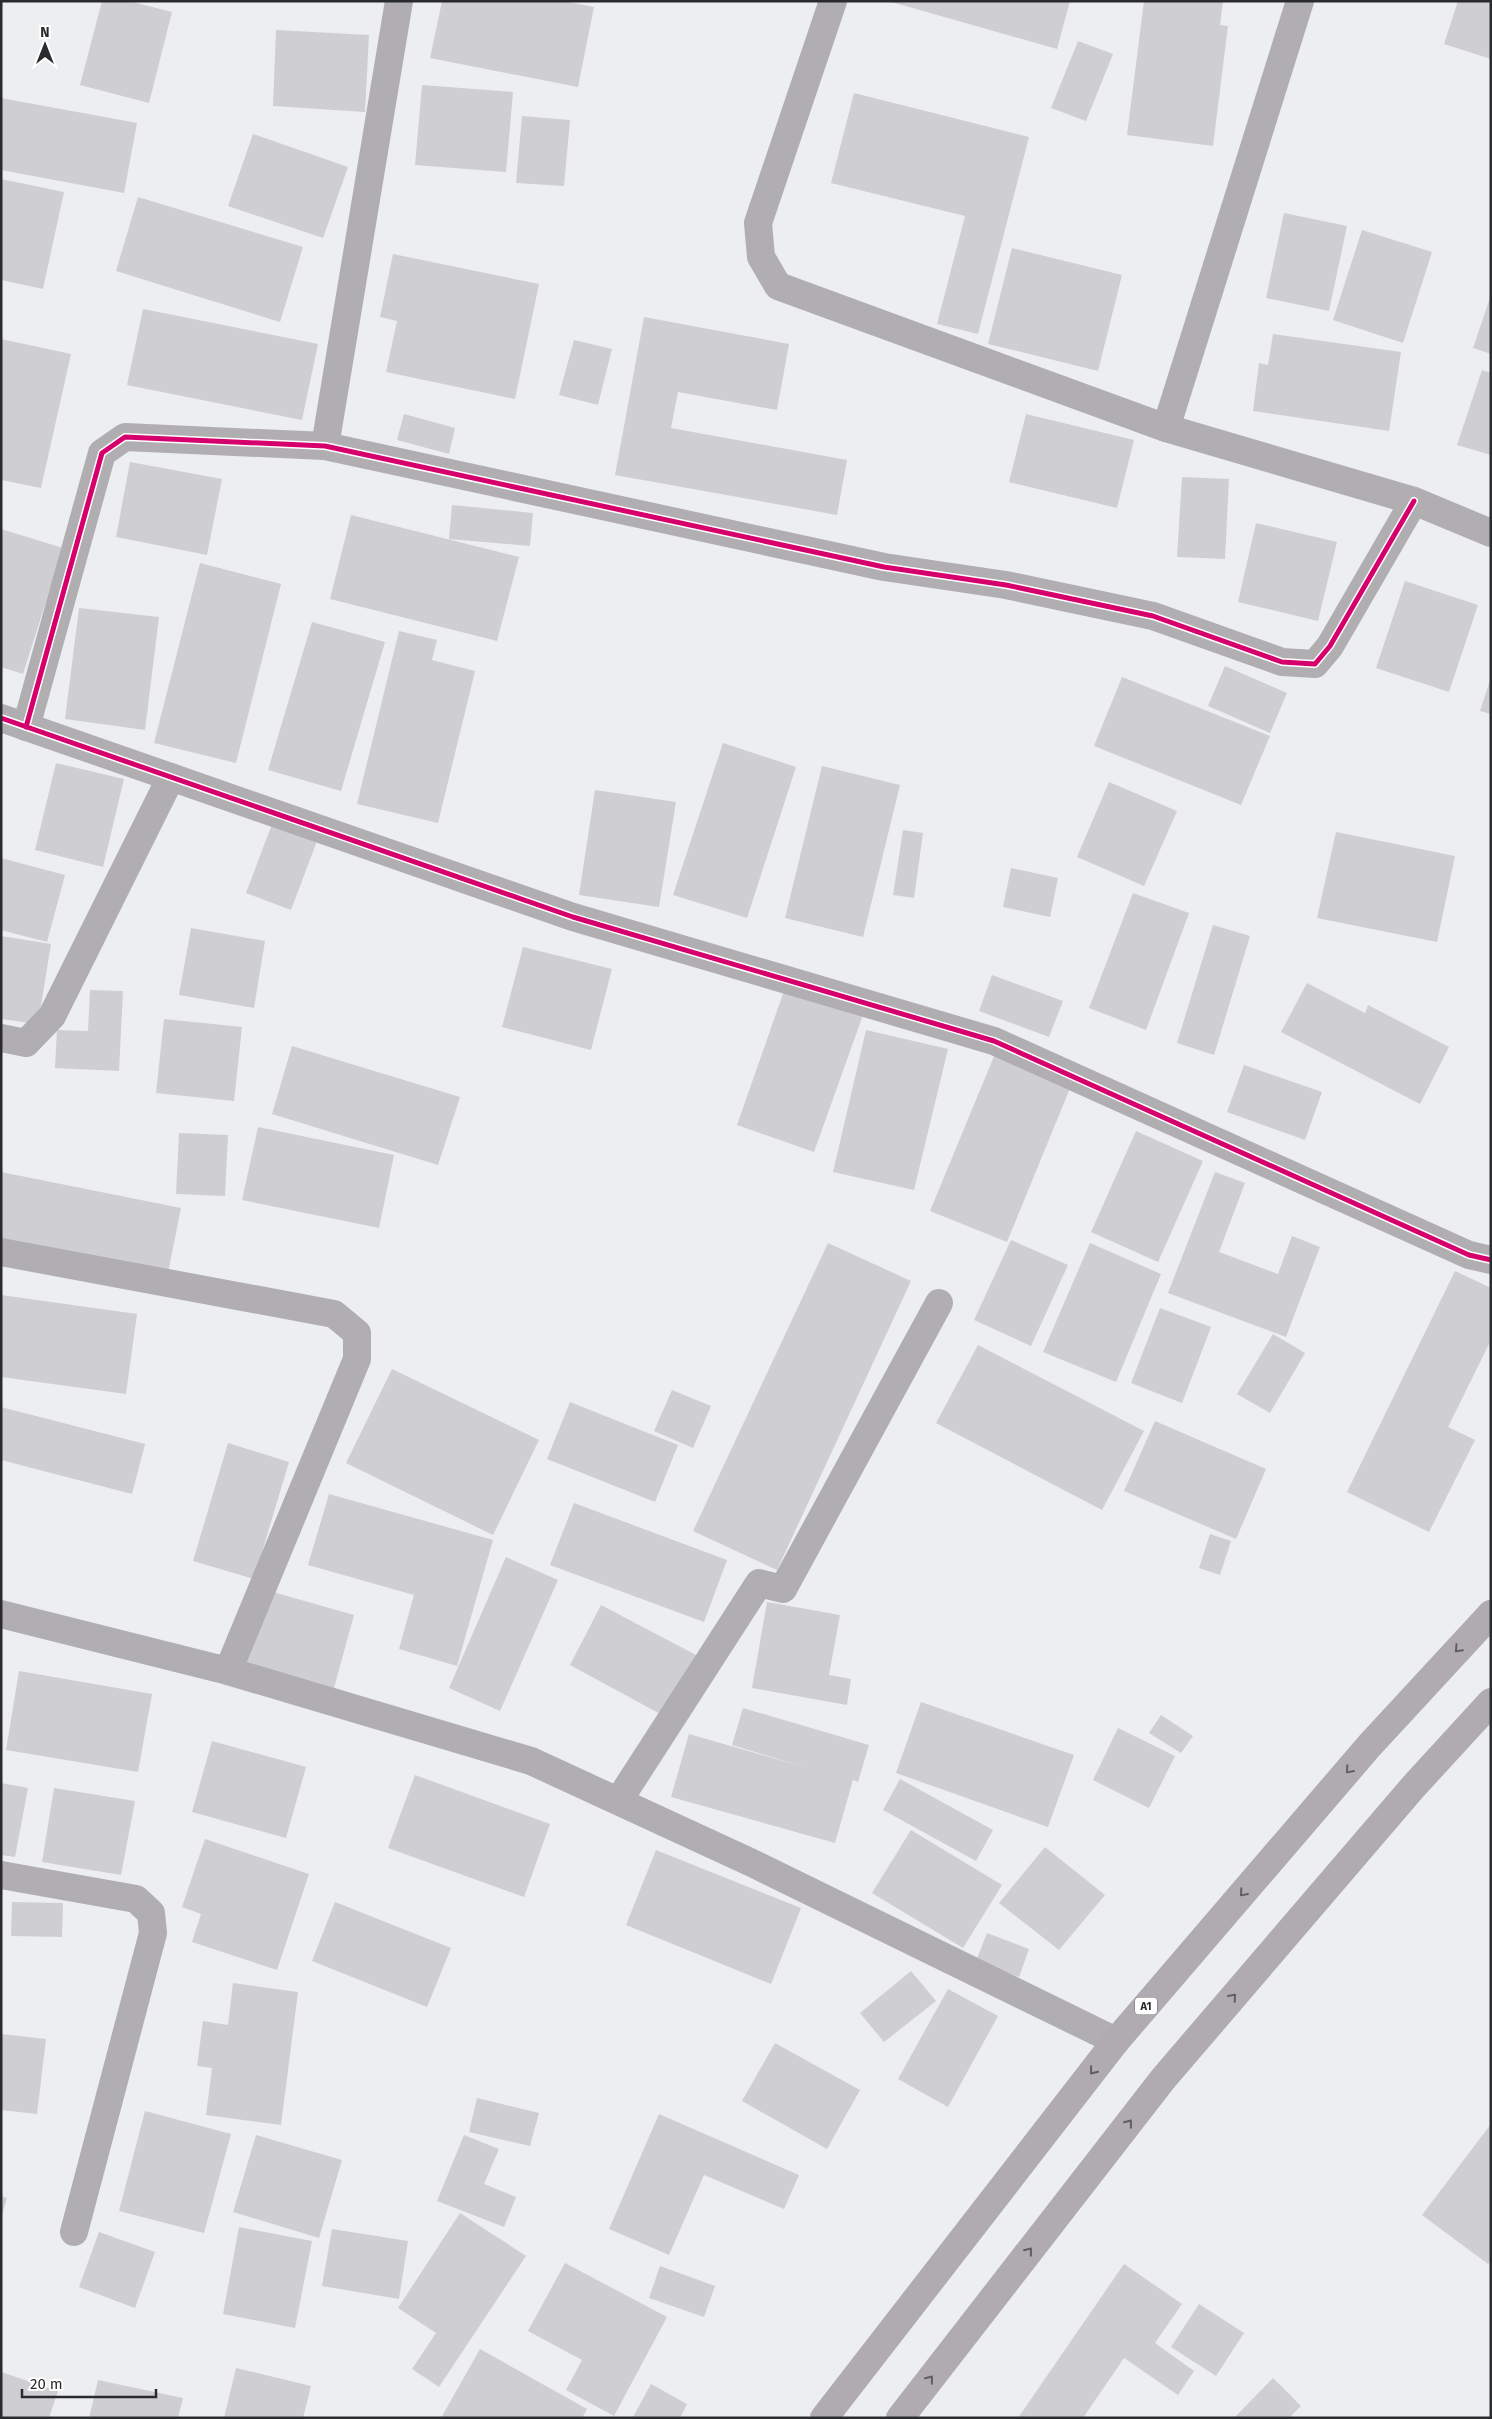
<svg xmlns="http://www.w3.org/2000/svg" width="1492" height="2419" viewBox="0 0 1492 2419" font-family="'Fira Sans',sans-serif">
	<rect width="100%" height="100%" fill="#eceef0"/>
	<g fill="#cfcfd1">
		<path d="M 102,1 L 129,1 L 172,12 L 149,103 L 80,85 Z"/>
		<path d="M 442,1 L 564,1 L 594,7 L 578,87 L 430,58 Z"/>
		<path d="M 888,1 L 1070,1 L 1057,49 Z"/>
		<path d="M 1144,1 L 1223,1 L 1220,25 L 1228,26 L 1213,146 L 1127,135 Z"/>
		<path d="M 1458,1 L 1491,1 L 1491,59 L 1444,44 Z"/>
		<path d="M 276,30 L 369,35 L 365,112 L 273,106 Z"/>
		<path d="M 1078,41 L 1113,54 L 1086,121 L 1051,108 Z"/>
		<path d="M 422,85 L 513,92 L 506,172 L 415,165 Z"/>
		<path d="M 854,93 L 1029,137 L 978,334 L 937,324 L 965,216 L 831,183 Z"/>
		<path d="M 1,98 L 137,123 L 124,193 L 1,170 Z"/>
		<path d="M 522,116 L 570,120 L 564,186 L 516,183 Z"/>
		<path d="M 253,134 L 348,167 L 323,238 L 228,206 Z"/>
		<path d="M 1,179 L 64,192 L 43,289 L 1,280 Z"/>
		<path d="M 138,197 L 303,247 L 280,322 L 116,271 Z"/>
		<path d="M 1284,213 L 1347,226 L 1329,311 L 1266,298 Z"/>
		<path d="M 1362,230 L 1432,252 L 1403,343 L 1333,320 Z"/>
		<path d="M 1012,248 L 1122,275 L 1098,371 L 988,344 Z"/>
		<path d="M 393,254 L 539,284 L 515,399 L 386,372 L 397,321 L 380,317 Z"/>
		<path d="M 1491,295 L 1491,354 L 1473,348 Z"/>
		<path d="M 143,309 L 318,344 L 302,420 L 127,385 Z"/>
		<path d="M 644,317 L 789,344 L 777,410 L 678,392 L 671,428 L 847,460 L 837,515 L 615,475 Z"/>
		<path d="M 1273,334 L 1401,352 L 1389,431 L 1253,411 L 1259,363 L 1268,365 Z"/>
		<path d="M 1,339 L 71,354 L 41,488 L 1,480 Z"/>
		<path d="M 574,340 L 612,349 L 598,405 L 559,395 Z"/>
		<path d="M 1482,370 L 1491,373 L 1491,455 L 1457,445 Z"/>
		<path d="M 404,414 L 455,428 L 449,454 L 397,440 Z"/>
		<path d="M 1026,414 L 1134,440 L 1117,508 L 1009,482 Z"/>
		<path d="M 130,462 L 222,479 L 207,555 L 116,537 Z"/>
		<path d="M 1182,477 L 1229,479 L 1225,559 L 1177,557 Z"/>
		<path d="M 452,505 L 533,513 L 530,546 L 449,539 Z"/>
		<path d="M 351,515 L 519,557 L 497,641 L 330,599 Z"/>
		<path d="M 1256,523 L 1337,542 L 1318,621 L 1238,602 Z"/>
		<path d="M 1,529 L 63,548 L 23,674 L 1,667 Z"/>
		<path d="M 200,563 L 281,584 L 236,763 L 154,743 Z"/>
		<path d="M 1405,581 L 1478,605 L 1449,692 L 1376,668 Z"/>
		<path d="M 79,608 L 159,617 L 145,730 L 65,719 Z"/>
		<path d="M 312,622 L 385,642 L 341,791 L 268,770 Z"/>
		<path d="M 399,631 L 437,640 L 432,660 L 475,671 L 438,823 L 357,804 Z"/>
		<path d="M 1225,666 L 1287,693 L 1270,733 L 1208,706 Z"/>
		<path d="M 1122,677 L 1270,736 L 1241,805 L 1094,746 Z"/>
		<path d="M 1491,677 L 1491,714 L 1480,711 Z"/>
		<path d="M 723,743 L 796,767 L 747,918 L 673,895 Z"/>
		<path d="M 56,763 L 124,779 L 103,867 L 35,850 Z"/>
		<path d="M 822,766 L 900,785 L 863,937 L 785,918 Z"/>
		<path d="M 1109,782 L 1177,811 L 1144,886 L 1077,857 Z"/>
		<path d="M 595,790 L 676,802 L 659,907 L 579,895 Z"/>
		<path d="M 272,824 L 317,841 L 291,910 L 246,893 Z"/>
		<path d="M 903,830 L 923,833 L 914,898 L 893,895 Z"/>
		<path d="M 1336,832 L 1455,856 L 1437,942 L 1317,918 Z"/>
		<path d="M 1,858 L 65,875 L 47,942 L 1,930 Z"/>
		<path d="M 1011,868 L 1058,878 L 1050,917 L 1003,907 Z"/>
		<path d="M 1133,893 L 1189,913 L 1146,1030 L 1089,1008 Z"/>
		<path d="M 1213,925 L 1250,936 L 1214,1055 L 1177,1043 Z"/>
		<path d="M 191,928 L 265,941 L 254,1008 L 179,995 Z"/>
		<path d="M 1,936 L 51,944 L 38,1024 L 1,1019 Z"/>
		<path d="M 523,947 L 612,969 L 591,1050 L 502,1027 Z"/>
		<path d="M 992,975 L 1063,1001 L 1049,1037 L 979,1011 Z"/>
		<path d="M 1307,983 L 1365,1013 L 1368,1005 L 1449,1047 L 1420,1104 L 1281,1032 Z"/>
		<path d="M 785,988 L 863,1015 L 814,1152 L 737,1125 Z"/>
		<path d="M 90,990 L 123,991 L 119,1071 L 55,1068 L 57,1030 L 88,1031 Z"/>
		<path d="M 164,1019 L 242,1027 L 234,1101 L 156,1093 Z"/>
		<path d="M 866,1030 L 948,1049 L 914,1190 L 833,1172 Z"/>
		<path d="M 292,1046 L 460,1097 L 438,1165 L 272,1114 Z"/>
		<path d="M 997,1049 L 1073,1081 L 1007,1242 L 930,1211 Z"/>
		<path d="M 1244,1065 L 1322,1092 L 1305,1140 L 1227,1112 Z"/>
		<path d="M 258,1127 L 394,1155 L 379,1228 L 242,1200 Z"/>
		<path d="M 1136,1131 L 1203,1161 L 1158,1262 L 1091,1232 Z"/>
		<path d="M 179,1133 L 228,1135 L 225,1196 L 176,1194 Z"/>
		<path d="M 1,1172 L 181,1208 L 168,1273 L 1,1240 Z"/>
		<path d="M 1215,1172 L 1245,1183 L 1219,1252 L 1278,1274 L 1292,1236 L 1320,1247 L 1286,1337 L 1168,1293 Z"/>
		<path d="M 1011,1240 L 1068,1265 L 1031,1346 L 974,1320 Z"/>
		<path d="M 828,1243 L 911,1281 L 777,1570 L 693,1531 Z"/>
		<path d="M 1090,1243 L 1161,1274 L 1116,1382 L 1043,1352 Z"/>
		<path d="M 1455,1271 L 1491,1288 L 1491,1340 L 1448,1427 L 1475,1440 L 1429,1532 L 1347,1492 Z"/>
		<path d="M 1,1295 L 137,1314 L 126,1394 L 1,1377 Z"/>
		<path d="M 1160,1308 L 1211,1327 L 1182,1403 L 1131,1383 Z"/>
		<path d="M 1273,1334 L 1305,1353 L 1270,1413 L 1237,1394 Z"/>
		<path d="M 978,1345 L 1144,1431 L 1102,1510 L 936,1423 Z"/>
		<path d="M 392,1369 L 539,1440 L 493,1535 L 346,1463 Z"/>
		<path d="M 672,1390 L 711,1406 L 693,1448 L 654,1431 Z"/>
		<path d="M 570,1402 L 678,1445 L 655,1502 L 547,1459 Z"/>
		<path d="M 1,1407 L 145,1444 L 132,1494 L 1,1460 Z"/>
		<path d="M 1155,1421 L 1266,1469 L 1236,1539 L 1124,1491 Z"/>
		<path d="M 228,1443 L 289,1462 L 254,1579 L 193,1561 Z"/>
		<path d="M 329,1494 L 493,1540 L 457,1666 L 399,1649 L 414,1595 L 308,1565 Z"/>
		<path d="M 574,1503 L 727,1560 L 704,1622 L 550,1565 Z"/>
		<path d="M 1210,1534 L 1231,1541 L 1220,1575 L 1199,1568 Z"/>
		<path d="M 506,1557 L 558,1580 L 500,1711 L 449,1688 Z"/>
		<path d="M 266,1590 L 354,1615 L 334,1688 L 245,1662 Z"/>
		<path d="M 767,1602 L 840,1615 L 829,1675 L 851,1679 L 847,1705 L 752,1688 Z"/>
		<path d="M 601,1605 L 696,1655 L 664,1716 L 570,1665 Z"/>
		<path d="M 19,1671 L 152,1694 L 138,1772 L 6,1750 Z"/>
		<path d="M 921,1702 L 1074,1755 L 1048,1827 L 896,1773 Z"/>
		<path d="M 743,1708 L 869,1745 L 858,1782 L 853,1780 L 835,1843 L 671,1797 L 689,1734 L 808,1768 L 732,1745 Z"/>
		<path d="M 1161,1715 L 1193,1736 L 1181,1753 L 1149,1733 Z"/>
		<path d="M 1118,1728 L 1175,1756 L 1149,1808 L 1093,1780 Z"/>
		<path d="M 212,1741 L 306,1767 L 286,1838 L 192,1812 Z"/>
		<path d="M 415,1775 L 550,1824 L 524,1897 L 388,1848 Z"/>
		<path d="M 900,1779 L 993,1830 L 976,1861 L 883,1810 Z"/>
		<path d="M 1,1783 L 28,1788 L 15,1857 L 1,1855 Z"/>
		<path d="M 54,1788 L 135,1801 L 121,1875 L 42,1862 Z"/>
		<path d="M 911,1830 L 1002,1885 L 963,1948 L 872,1893 Z"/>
		<path d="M 205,1839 L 309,1874 L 277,1970 L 192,1942 L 201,1914 L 182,1907 Z"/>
		<path d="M 1045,1847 L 1105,1895 L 1059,1950 L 999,1903 Z"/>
		<path d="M 656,1850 L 801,1908 L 771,1984 L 626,1925 Z"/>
		<path d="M 12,1902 L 63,1903 L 62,1937 L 11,1936 Z"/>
		<path d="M 335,1902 L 451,1948 L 427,2007 L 312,1961 Z"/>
		<path d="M 987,1933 L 1029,1949 L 1019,1977 L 976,1961 Z"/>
		<path d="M 911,1971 L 936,2001 L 884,2042 L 860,2013 Z"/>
		<path d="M 233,1983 L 298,1992 L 281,2125 L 206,2115 L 212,2068 L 197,2066 L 203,2021 L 228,2025 Z"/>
		<path d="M 948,1989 L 998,2016 L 948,2107 L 898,2079 Z"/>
		<path d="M 1,2034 L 46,2039 L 37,2114 L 1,2110 Z"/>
		<path d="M 775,2043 L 860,2090 L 827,2149 L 742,2101 Z"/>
		<path d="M 477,2098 L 539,2113 L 530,2146 L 469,2132 Z"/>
		<path d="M 145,2111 L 231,2134 L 204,2233 L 119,2211 Z"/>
		<path d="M 659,2114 L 799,2175 L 784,2209 L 704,2175 L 669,2255 L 609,2229 Z"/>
		<path d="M 1491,2124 L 1491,2261 L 1488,2264 L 1422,2215 Z"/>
		<path d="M 256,2135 L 342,2160 L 319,2238 L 233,2212 Z"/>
		<path d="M 464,2135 L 499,2149 L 484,2184 L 516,2197 L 504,2227 L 437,2201 Z"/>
		<path d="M 1,2196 L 7,2198 L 2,2215 L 1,2214 Z"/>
		<path d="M 460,2213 L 526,2256 L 439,2387 L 412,2369 L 436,2333 L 398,2308 Z"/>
		<path d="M 239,2227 L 312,2241 L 295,2328 L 223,2314 Z"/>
		<path d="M 332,2229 L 408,2241 L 399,2299 L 322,2286 Z"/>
		<path d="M 99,2232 L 155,2252 L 135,2308 L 79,2287 Z"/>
		<path d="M 565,2263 L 667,2317 L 614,2416 L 566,2390 L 582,2360 L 528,2331 Z"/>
		<path d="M 1124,2264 L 1182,2304 L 1155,2343 L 1194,2371 L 1178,2395 L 1124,2358 L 1083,2418 L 1018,2418 Z"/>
		<path d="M 660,2266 L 715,2286 L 704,2317 L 649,2298 Z"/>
		<path d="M 1199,2304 L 1244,2333 L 1216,2376 L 1171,2347 Z"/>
		<path d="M 480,2349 L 587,2409 L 582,2418 L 441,2418 Z"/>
		<path d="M 236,2368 L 311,2386 L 303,2418 L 224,2418 Z"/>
		<path d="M 1,2372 L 58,2391 L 49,2418 L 1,2418 Z"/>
		<path d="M 1273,2378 L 1301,2406 L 1289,2418 L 1234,2418 Z"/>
		<path d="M 98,2380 L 183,2398 L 178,2418 L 89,2418 Z"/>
		<path d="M 651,2384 L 687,2404 L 680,2418 L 633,2417 Z"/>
	</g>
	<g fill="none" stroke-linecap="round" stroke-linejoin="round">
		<g stroke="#b1aeb2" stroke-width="28">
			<path d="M 833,1 L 758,223 L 761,257 L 778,286 L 1166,428 L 1414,501 L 1491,533"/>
			<path d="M 1166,428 L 1300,1"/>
			<path d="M 325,446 L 399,1"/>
			<path d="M 1,718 L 573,917 L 994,1041 L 1469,1255 L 1491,1260"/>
			<path d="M 26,727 L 102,453 L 125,437 L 325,446 L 884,567 L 1006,585 L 1153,616 L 1282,662 L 1315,664 L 1330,646 L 1414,501"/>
			<path d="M 1,1038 L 26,1043 L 52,1016 L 171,777"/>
			<path d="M 1,1252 L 334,1314 L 357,1333 L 357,1359 L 228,1671"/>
			<path d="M 1,1614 L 228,1671 L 531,1761 L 750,1862 L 1116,2041"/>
			<path d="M 619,1800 L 759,1583 L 783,1589 L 939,1303"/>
			<path d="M 1,1875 L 136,1899 L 151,1913 L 153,1933 L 74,2232"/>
		</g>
		<g stroke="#afabb0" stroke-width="28">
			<path d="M 824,2418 L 1116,2041 L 1369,1746 L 1491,1614"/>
			<path d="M 900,2418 L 1163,2079 L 1414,1786 L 1491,1702"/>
		</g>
		<g stroke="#fff" stroke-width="8">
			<g id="cycleway">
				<path d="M 1,718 L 573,917 L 994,1041 L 1469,1255 L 1491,1260"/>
				<path d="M 26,727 L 102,453 L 125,437 L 325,446 L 884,567 L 1006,585 L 1153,616 L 1282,662 L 1315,664 L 1330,646 L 1414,501"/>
			</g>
		</g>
		<use href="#cycleway" stroke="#d6006c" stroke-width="5"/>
	</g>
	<defs><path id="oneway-chevron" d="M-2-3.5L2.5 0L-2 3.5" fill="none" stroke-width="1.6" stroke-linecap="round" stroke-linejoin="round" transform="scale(1.25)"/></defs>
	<g stroke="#5f5e61">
		<use href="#oneway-chevron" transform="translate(1458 1649) rotate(133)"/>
		<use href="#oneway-chevron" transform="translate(1349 1770) rotate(131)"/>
		<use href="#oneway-chevron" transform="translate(1243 1893) rotate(131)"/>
		<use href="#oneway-chevron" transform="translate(1233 1997) rotate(-49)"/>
		<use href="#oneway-chevron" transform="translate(1093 2071) rotate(128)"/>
		<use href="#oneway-chevron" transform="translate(1129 2123) rotate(-52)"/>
		<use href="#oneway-chevron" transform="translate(1029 2251) rotate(-52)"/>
		<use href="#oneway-chevron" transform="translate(930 2379) rotate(-52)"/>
	</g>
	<g text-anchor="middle" stroke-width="4" stroke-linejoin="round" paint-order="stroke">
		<rect fill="#fff" stroke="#6a6b6b" stroke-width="1" x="1135" y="1997.5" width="22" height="17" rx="4"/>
		<g font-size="11" font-weight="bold" fill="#2a2b2c">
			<text x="1146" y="2010">A1</text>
		</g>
	</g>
	<rect width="1492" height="2419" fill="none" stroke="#2a2b2c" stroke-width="5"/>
	<g transform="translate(45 45)" stroke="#ffffff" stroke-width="4" paint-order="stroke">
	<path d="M0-4L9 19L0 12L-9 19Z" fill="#2a2b2c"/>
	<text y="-8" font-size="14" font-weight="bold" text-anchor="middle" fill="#2a2b2c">N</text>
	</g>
	<path d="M22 2389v8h134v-8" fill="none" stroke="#2a2b2c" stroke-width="2.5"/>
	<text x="30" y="2389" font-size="15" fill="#2a2b2c" stroke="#ffffff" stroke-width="4" paint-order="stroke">20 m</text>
</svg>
